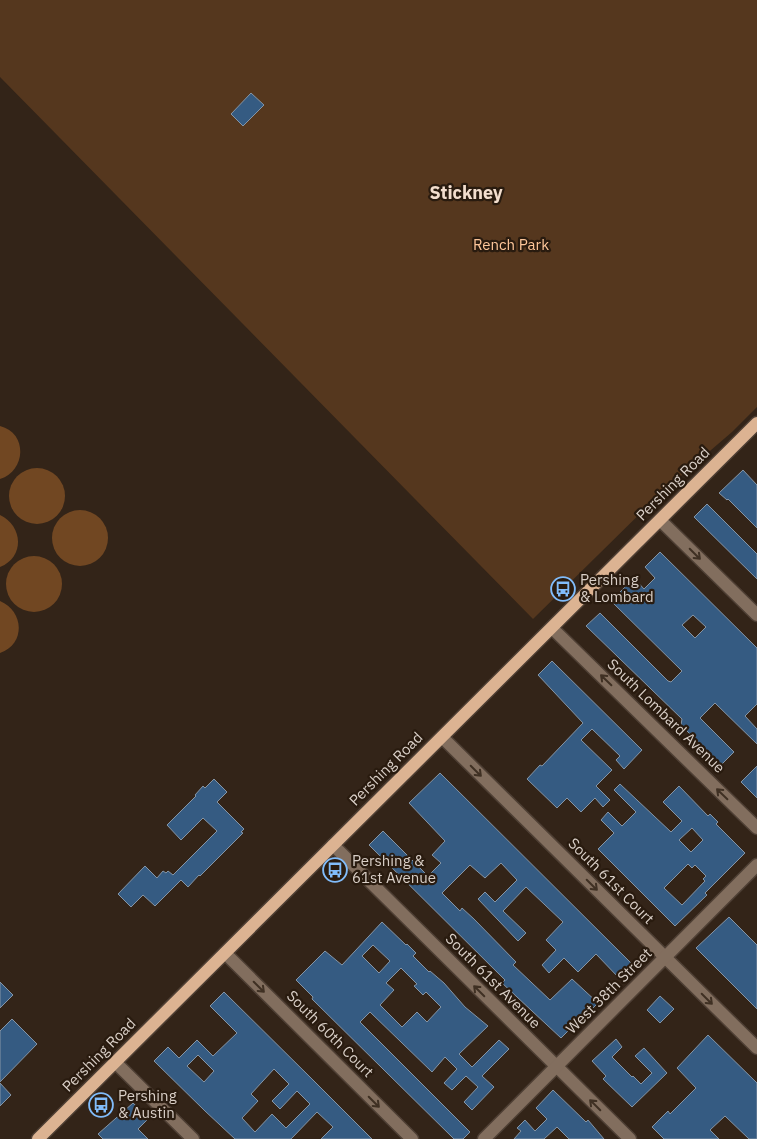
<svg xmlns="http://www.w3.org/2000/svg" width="757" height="1139" viewBox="0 0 757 1139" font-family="'IBM Plex Sans',sans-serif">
	<rect width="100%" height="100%" fill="#332418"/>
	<path fill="#55371e" d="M 0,0 L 757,0 L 757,407 L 732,432 L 661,493 L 533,619 L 0,77 Z"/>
	<g fill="#714722">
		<path d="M 0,426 C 28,433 26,471 0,479 Z"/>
		<circle cx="37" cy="496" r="28"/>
		<circle cx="80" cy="538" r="28"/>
		<path d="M 0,515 C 23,526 25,557 0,567 Z"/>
		<circle cx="34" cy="584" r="28"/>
		<path d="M 0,601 C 24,611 26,644 0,653 Z"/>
	</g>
	<g fill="#355b82" stroke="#8595a6" fill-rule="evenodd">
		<path d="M 251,93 L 264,105 L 243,126 L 231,114 Z"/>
		<path d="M 743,470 L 757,485 L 757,528 L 728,499 L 727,500 L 719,493 Z"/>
		<path d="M 707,504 L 757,554 L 757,579 L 694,517 Z"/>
		<path d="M 660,552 L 757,648 L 757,704 L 745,716 L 757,729 L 757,744 L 715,703 L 700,718 L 734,752 L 721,765 L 681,725 L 682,719 L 586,626 L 600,613 L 668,681 L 671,682 L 682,671 L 611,601 L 634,578 L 644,589 L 655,578 L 645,567 ZM 693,615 L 706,627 L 695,638 L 682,625 Z"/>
		<path d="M 552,661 L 642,750 L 624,769 L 616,760 L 620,756 L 592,729 L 581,740 L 612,770 L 596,786 L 610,800 L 603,807 L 595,798 L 581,812 L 567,798 L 557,808 L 527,779 L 540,765 L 542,766 L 583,723 L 538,675 Z"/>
		<path d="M 757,766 L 757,798 L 741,782 Z"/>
		<path d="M 440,773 L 632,964 L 619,978 L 596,954 L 578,972 L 564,958 L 549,973 L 542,965 L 556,950 L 546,940 L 563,922 L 526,887 L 503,911 L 526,933 L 518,941 L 478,899 L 485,892 L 495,902 L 517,880 L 501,863 L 485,878 L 470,865 L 442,893 L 460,911 L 462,908 L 474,919 L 516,962 L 513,965 L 550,1000 L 572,979 L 598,1003 L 590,1011 L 589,1010 L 561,1038 L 502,983 L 505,980 L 369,845 L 383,831 L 428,876 L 441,863 L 432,855 L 445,841 L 409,803 Z"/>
		<path d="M 214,779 L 227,792 L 217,802 L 244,829 L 241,832 L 243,833 L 200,876 L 199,875 L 188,887 L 181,880 L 155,906 L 143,895 L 131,907 L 118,894 L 145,866 L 157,878 L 163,871 L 166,873 L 168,871 L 173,875 L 217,831 L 203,818 L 181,840 L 167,825 L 196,796 L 195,795 L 203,786 L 205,788 Z"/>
		<path d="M 620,784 L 671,832 L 682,821 L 663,802 L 679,786 L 708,816 L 710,814 L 718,822 L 716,824 L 745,853 L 705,893 L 707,895 L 675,926 L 598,849 L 614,833 L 601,820 L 608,812 L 622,826 L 636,812 L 614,790 ZM 692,828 L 703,840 L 691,852 L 679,840 ZM 688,864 L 692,868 L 695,865 L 706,876 L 703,879 L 705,881 L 682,905 L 664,888 Z"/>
		<path d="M 729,917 L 757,945 L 757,1009 L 696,948 Z"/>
		<path d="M 382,922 L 406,945 L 407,944 L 416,953 L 413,956 L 429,972 L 430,971 L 444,983 L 465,1007 L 488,1026 L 459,1054 L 472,1067 L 499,1040 L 509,1049 L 482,1076 L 494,1087 L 472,1110 L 464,1102 L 478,1087 L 466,1076 L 452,1090 L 444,1083 L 457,1069 L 445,1057 L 432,1072 L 370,1012 L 360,1022 L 470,1132 L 463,1139 L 454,1139 L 312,999 L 313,997 L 296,980 L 325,951 L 342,965 ZM 373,945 L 390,961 L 379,973 L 362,956 ZM 401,968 L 417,984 L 414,986 L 423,995 L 426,992 L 441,1007 L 427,1022 L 417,1012 L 402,1027 L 380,1005 L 394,990 L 386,983 Z"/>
		<path d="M 0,982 L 13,995 L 0,1008 Z"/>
		<path d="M 224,992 L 312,1079 L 372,1139 L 321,1139 L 333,1127 L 317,1112 L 291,1139 L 235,1139 L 205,1111 L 154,1061 L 168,1047 L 179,1058 L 197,1040 L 213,1056 L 237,1033 L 210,1006 ZM 198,1055 L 214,1071 L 204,1082 L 187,1066 ZM 274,1069 L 289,1084 L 272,1101 L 280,1109 L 297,1091 L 310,1104 L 286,1128 L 272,1114 L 255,1132 L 242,1118 L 258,1101 L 251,1094 Z"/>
		<path d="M 660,996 L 674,1009 L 660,1023 L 647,1010 Z"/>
		<path d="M 12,1019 L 37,1044 L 0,1082 L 0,1031 Z"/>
		<path d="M 708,1035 L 757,1083 L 757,1139 L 749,1139 L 725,1116 L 710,1130 L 719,1139 L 664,1139 L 652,1127 L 668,1111 L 670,1114 L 696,1088 L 677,1068 Z"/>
		<path d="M 616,1039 L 622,1047 L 612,1057 L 632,1077 L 633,1076 L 641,1084 L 652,1073 L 635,1056 L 644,1048 L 667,1073 L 632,1107 L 603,1079 L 606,1076 L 592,1061 Z"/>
		<path d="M 0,1083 L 11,1095 L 0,1106 Z"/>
		<path d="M 553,1090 L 586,1122 L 588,1120 L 604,1139 L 569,1139 L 557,1127 L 544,1139 L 514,1139 L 521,1131 L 517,1128 L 525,1120 L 535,1131 L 547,1119 L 536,1108 Z"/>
		<path d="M 133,1103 L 149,1118 L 138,1129 L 148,1139 L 103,1139 L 98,1134 Z"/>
	</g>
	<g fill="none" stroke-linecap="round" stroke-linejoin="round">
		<g stroke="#4e3f34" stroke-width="15">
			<g id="minor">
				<path d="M 660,520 L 757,615"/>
				<path d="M 552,628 L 757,828"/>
				<path d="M 442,737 L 757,1048"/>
				<path d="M 333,845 L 630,1139"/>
				<path d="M 225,953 L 412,1139"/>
				<path d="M 115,1062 L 193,1139"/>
				<path d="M 484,1139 L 757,865"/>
			</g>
		</g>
		<g stroke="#4e3f34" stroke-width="15">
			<path id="major" d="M 38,1139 L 757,423"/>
		</g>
		<use href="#minor" stroke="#826e5e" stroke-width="12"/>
		<use href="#major" stroke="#dcb392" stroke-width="12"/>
	</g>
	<defs><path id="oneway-shaft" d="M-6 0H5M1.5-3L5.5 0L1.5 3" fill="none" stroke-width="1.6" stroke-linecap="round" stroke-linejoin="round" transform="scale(1.25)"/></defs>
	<g stroke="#3f3023">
		<use href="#oneway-shaft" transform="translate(695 554) rotate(45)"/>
		<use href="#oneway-shaft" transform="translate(606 680) rotate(-136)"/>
		<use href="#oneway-shaft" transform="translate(476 771) rotate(45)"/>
		<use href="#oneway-shaft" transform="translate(722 794) rotate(-136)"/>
		<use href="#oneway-shaft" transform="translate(592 885) rotate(45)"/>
		<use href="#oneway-shaft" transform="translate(259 987) rotate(45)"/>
		<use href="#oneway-shaft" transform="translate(479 991) rotate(-135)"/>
		<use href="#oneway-shaft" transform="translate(707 999) rotate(45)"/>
		<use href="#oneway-shaft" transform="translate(374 1102) rotate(45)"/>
		<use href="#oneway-shaft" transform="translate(595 1105) rotate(-135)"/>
	</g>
	<defs>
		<g id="bus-ring" transform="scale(1.25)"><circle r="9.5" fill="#291b0f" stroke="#81bcfa" stroke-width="1.5"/><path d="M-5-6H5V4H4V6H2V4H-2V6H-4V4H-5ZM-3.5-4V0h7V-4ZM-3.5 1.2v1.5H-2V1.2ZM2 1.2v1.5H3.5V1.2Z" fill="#81bcfa"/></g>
	</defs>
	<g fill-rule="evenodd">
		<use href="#bus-ring" x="563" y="589"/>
		<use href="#bus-ring" x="335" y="870"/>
		<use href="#bus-ring" x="101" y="1105"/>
	</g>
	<g text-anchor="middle" stroke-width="4.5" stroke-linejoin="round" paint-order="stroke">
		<g font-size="15" fill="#fcc599" stroke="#291b0f">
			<text x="511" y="250">Rench Park</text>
		</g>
		<g font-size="15" fill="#d9cfc7" stroke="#291b0f">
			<text transform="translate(673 484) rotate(-45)" y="5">Pershing Road</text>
			<text transform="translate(666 716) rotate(44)" y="5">South Lombard Avenue</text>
			<text transform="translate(386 769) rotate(-45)" y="5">Pershing Road</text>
			<text transform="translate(611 881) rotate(45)" y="5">South 61st Court</text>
			<text transform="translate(493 981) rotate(45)" y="5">South 61st Avenue</text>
			<text transform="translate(609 991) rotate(-45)" y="5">West 38th Street</text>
			<text transform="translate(330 1034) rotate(45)" y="5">South 60th Court</text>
			<text transform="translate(99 1055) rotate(-45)" y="5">Pershing Road</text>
		</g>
		<g font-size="15" fill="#d9cfc7" stroke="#291b0f" text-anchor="start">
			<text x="580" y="585">Pershing<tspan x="580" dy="17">&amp; Lombard</tspan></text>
			<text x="352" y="866">Pershing &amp;<tspan x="352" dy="17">61st Avenue</tspan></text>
			<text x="118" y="1101">Pershing<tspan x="118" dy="17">&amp; Austin</tspan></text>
		</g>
		<g font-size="18" font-weight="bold" fill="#f3dece" stroke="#291b0f">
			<text x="466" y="199">Stickney</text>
		</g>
	</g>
</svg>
